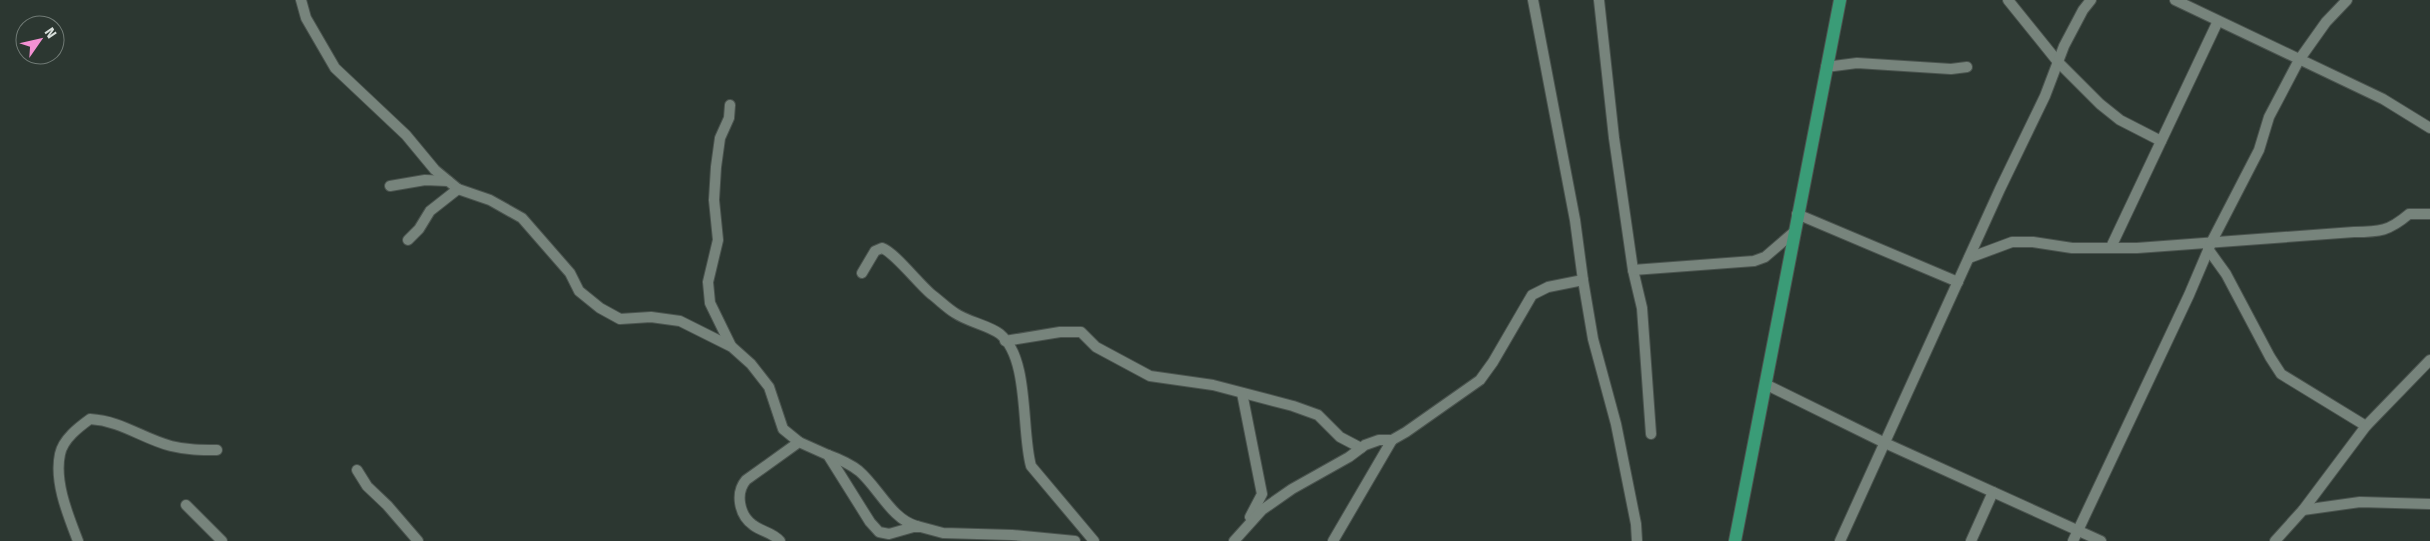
<svg xmlns="http://www.w3.org/2000/svg" width="2430" height="541" viewBox="0 0 2430 541" font-family="'Fira Sans',sans-serif">
	<rect width="100%" height="100%" fill="#2c3731"/>
	<g fill="none" stroke-linecap="round" stroke-linejoin="round">
		<g stroke="#4b544f" stroke-width="12">
			<g id="minor">
				<path d="M 301,0 L 306,18 L 335,68 L 406,135 L 435,170 L 458,189 L 490,200 L 522,218 L 570,273 L 579,291 L 600,308 L 620,319 L 651,317 L 680,321 L 732,347 L 751,364 L 769,387 L 783,429 L 799,442"/>
				<path d="M 1533,0 L 1575,220 L 1583,280 L 1593,339 L 1616,424 L 1636,524 L 1637,541"/>
				<path d="M 1599,0 L 1614,138 L 1633,270 L 1642,308 L 1651,434"/>
				<path d="M 2008,0 L 2058,62 L 2100,104 L 2120,120 L 2161,141"/>
				<path d="M 2175,0 L 2383,99 L 2430,128"/>
				<path d="M 1826,67 L 1857,63 L 1951,69 L 1967,67"/>
				<path d="M 730,105 L 729,118 L 720,138 L 716,167 L 714,200 L 718,240 L 708,282 L 710,303 L 731,346"/>
				<path d="M 390,186 L 425,180 L 448,181"/>
				<path d="M 1797,214 L 1958,282"/>
				<path d="M 408,240 L 419,229 L 430,211 L 458,189"/>
				<path d="M 2111,247 L 2218,21"/>
				<path d="M 2208,249 L 2226,274 L 2270,357 L 2281,374 L 2366,426"/>
				<path d="M 1969,258 L 2012,242 L 2033,242 L 2072,248 L 2137,248 L 2354,232 C 2380,232 2389,231 2409,214 L 2430,214"/>
				<path d="M 1633,270 L 1754,261 L 1765,257 L 1794,232"/>
				<path d="M 862,273 L 875,251 L 882,248 C 894,252 918,283 931,294 C 939,300 947,308 955,313 C 968,322 988,325 1000,334 C 1030,359 1021,430 1031,466 L 1094,541"/>
				<path d="M 1005,341 L 1060,332 L 1081,332 L 1096,347 L 1150,376 L 1213,385 L 1293,406 L 1318,415 L 1340,437 L 1361,448"/>
				<path d="M 1765,384 L 1885,443 L 2101,541"/>
				<path d="M 1242,393 L 1262,494 L 1250,517"/>
				<path d="M 828,455 C 839,459 849,463 859,471 C 878,487 892,520 917,526"/>
				<path d="M 357,470 L 367,486 L 387,505 L 418,541"/>
				<path d="M 186,505 L 222,541"/>
				<path d="M 2303,510 L 2360,502 L 2430,504"/>
				<path d="M 78,541 C 68,515 54,482 60,454 C 63,439 79,427 90,419 C 122,421 141,438 171,446 C 187,450 201,450 217,450"/>
				<path d="M 780,541 C 772,532 762,532 753,525 C 739,515 735,493 746,480 L 799,442 L 828,455 L 870,522 L 879,532 L 889,534 L 917,526 L 943,533 L 1012,535 L 1075,541"/>
				<path d="M 1234,541 L 1262,510 L 1292,489 L 1349,457 L 1365,445 L 1379,440 L 1392,440 L 1406,432 L 1480,380 L 1493,362 L 1532,295 L 1548,287 L 1583,280"/>
				<path d="M 1333,541 L 1392,440"/>
				<path d="M 1840,541 L 2000,189 L 2045,96 L 2064,46 L 2083,10 L 2091,0"/>
				<path d="M 1971,541 L 1993,492"/>
				<path d="M 2073,541 L 2189,295 L 2212,241 L 2259,150 L 2269,117 L 2299,60 L 2326,22 L 2347,0"/>
				<path d="M 2275,541 L 2303,510 L 2366,426 L 2430,360"/>
			</g>
		</g>
		<g stroke="#4b544f" stroke-width="14">
			<path id="major" d="M 1735,541 L 1840,0"/>
		</g>
		<use href="#minor" stroke="#77847c" stroke-width="10"/>
		<use href="#major" stroke="#3a9c77" stroke-width="12"/>
	</g>
	<g transform="translate(40 40) rotate(56)"><circle r="24" fill="#2c3731" stroke="#707a75"/>
	<path d="M0-4L9 19L0 12L-9 19Z" fill="#f491d3"/>
	<text y="-8" font-size="14" font-weight="bold" text-anchor="middle" fill="#d7deda">N</text>
	</g>
</svg>
